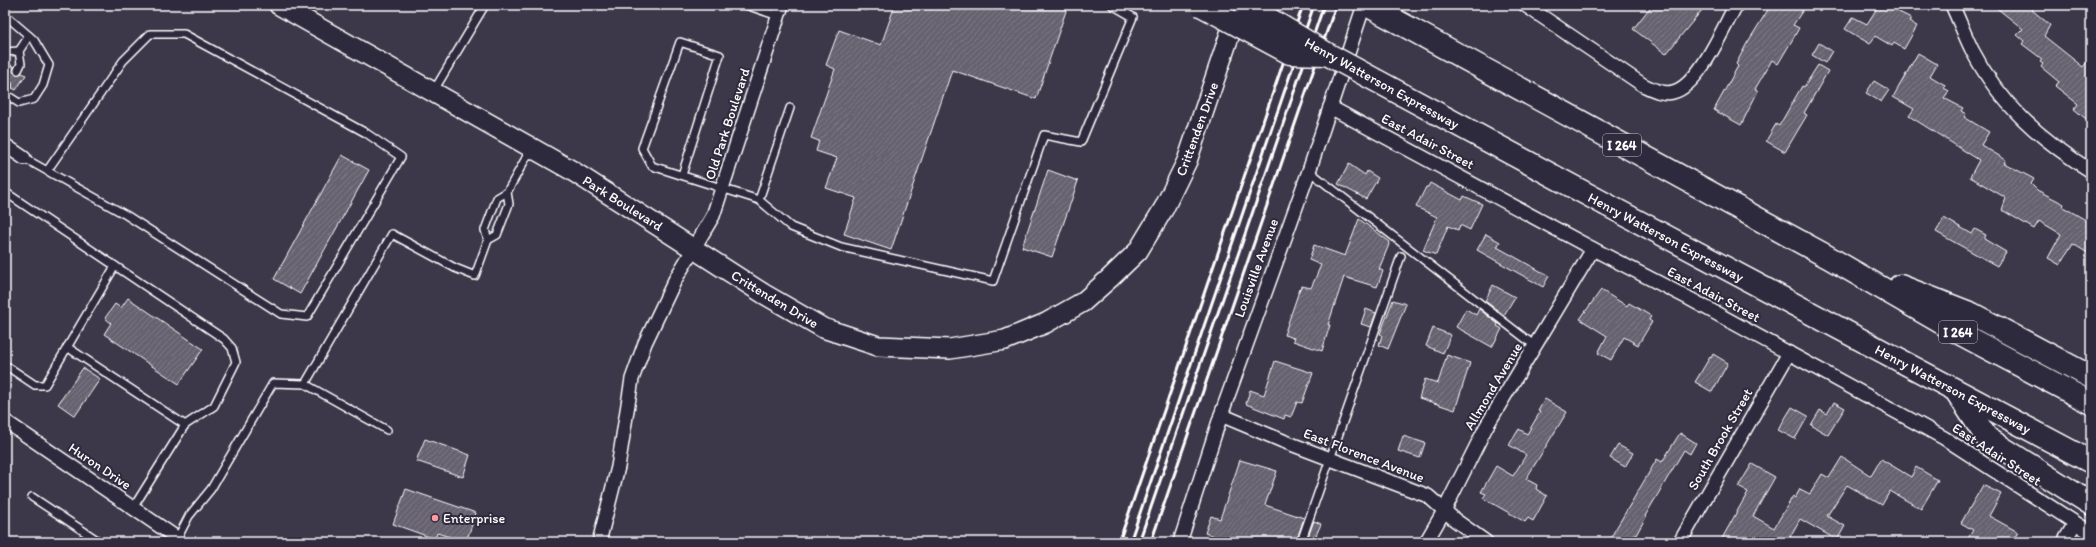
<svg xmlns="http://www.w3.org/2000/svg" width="2096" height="547" viewBox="0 0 2096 547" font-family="Itim,sans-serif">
	<defs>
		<pattern id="building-hatch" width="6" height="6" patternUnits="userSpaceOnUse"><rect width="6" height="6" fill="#666270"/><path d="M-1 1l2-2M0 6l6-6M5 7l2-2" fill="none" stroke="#7d7a85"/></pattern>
	</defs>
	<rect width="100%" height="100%" fill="#3c3749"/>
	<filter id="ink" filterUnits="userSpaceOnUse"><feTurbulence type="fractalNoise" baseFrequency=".025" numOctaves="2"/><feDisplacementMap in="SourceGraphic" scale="8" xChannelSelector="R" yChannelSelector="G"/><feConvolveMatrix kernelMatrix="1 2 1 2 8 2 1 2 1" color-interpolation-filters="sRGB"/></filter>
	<g filter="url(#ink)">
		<g fill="url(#building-hatch)" stroke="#fff">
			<path d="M 895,5 L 1059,5 L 1067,8 L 1036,99 L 952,70 L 891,250 L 844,234 L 856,198 L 826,188 L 837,158 L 816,151 L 819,141 L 811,138 L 835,69 L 826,65 L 839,30 L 881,45 Z"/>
			<path d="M 1652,5 L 1706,5 L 1666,54 L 1633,29 Z"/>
			<path d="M 1771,5 L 1796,5 L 1803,10 L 1793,25 L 1799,28 L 1794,37 L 1778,64 L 1772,60 L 1755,89 L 1758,91 L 1741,125 L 1714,110 L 1738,66 L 1736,64 L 1746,45 Z"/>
			<path d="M 1879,5 L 1903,5 L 1899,12 L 1911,18 L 1909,22 L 1917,26 L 1904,49 L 1894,43 L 1892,46 L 1875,36 L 1870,44 L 1845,29 L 1853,17 L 1867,24 Z"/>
			<path d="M 1993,5 L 2037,5 L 2032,10 L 2050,25 L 2044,36 L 2083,67 L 2091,57 L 2091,123 L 2074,109 L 2078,104 L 2055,86 L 2059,82 L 2041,67 L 2043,64 L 2040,62 L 2042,59 L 2022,44 L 2024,41 L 2017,35 L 2023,29 Z"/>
			<path d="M 1819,43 L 1832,51 L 1825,63 L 1812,55 Z"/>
			<path d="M 1918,53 L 1937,64 L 1930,76 L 1945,85 L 1944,88 L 1949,91 L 1944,98 L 1963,108 L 1961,111 L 1966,114 L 1964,117 L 1989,132 L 1981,145 L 2006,160 L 2004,163 L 2034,179 L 2031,184 L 2037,190 L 2064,204 L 2063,207 L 2091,223 L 2091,255 L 2073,244 L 2060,265 L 2048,258 L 2061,234 L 2039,221 L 2034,229 L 2002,210 L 2006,198 L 1970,177 L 1979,160 L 1909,116 L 1914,109 L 1893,97 Z"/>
			<path d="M 5,61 L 14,67 L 13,71 L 15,74 L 22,73 L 26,75 L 16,90 L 12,88 L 11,81 L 5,81 Z"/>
			<path d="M 1818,65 L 1828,71 L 1804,113 L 1807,115 L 1785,152 L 1766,141 L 1776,124 L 1779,126 L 1802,86 L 1804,87 Z"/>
			<path d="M 1874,81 L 1889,90 L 1881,102 L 1866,93 Z"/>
			<path d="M 342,155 L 369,170 L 300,294 L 274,279 Z"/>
			<path d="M 1349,164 L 1365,175 L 1367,171 L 1378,178 L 1366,199 L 1338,184 Z"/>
			<path d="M 1048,170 L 1078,181 L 1052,257 L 1022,247 Z"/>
			<path d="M 1430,183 L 1462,200 L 1464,196 L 1482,204 L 1470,230 L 1460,225 L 1458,230 L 1448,226 L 1436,255 L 1423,250 L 1437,217 L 1416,207 L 1426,187 L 1428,187 Z"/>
			<path d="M 1944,218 L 1972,234 L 1975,229 L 1986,235 L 1984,239 L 2006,252 L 1997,266 L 1936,232 Z"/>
			<path d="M 1359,219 L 1390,242 L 1379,269 L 1383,271 L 1377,287 L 1344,277 L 1328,325 L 1330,325 L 1322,351 L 1293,341 L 1294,338 L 1284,335 L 1300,288 L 1301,289 L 1302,286 L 1311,288 L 1321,265 L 1309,260 L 1314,245 L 1345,256 Z"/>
			<path d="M 1486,234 L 1500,242 L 1497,247 L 1549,276 L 1543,287 L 1477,250 Z"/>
			<path d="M 1493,285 L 1515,297 L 1504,315 L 1485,301 Z"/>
			<path d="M 1601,290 L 1627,306 L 1629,303 L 1651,316 L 1649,320 L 1652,322 L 1638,345 L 1624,337 L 1611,360 L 1598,353 L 1607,336 L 1580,319 Z"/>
			<path d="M 128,298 L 203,349 L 179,384 L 104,334 L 111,323 L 105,318 L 115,304 L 121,308 Z"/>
			<path d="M 1393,300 L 1406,304 L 1388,349 L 1379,345 L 1382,335 L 1380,334 Z"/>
			<path d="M 1366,309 L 1376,313 L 1371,327 L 1361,324 Z"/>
			<path d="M 1466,309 L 1476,315 L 1479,309 L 1498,324 L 1497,326 L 1502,329 L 1492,347 L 1456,327 Z"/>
			<path d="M 1433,328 L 1451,335 L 1443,353 L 1426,346 Z"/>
			<path d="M 1713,354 L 1728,363 L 1712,392 L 1695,382 L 1710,357 L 1711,358 Z"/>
			<path d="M 1447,355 L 1470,363 L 1455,410 L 1419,398 L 1425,379 L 1438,383 Z"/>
			<path d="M 1275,361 L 1313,373 L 1302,403 L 1297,402 L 1291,417 L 1285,415 L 1284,419 L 1246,404 L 1250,390 L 1264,395 Z"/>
			<path d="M 83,368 L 100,379 L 75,416 L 58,404 Z"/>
			<path d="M 1545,399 L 1567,412 L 1526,479 L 1537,485 L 1536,489 L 1547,496 L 1533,521 L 1528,518 L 1525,522 L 1483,498 L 1486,494 L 1481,492 L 1496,466 L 1513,476 L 1526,455 L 1509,445 L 1519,429 L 1527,434 L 1540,412 L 1538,411 Z"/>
			<path d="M 1834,402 L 1845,408 L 1828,435 L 1811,425 L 1820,410 L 1827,414 Z"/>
			<path d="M 1792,407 L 1808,416 L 1795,439 L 1778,430 Z"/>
			<path d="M 1680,433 L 1696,443 L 1690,454 L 1684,450 L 1645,516 L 1646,517 L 1636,535 L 1634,534 L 1629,542 L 1608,542 L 1657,459 L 1662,462 Z"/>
			<path d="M 1403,436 L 1425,443 L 1420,458 L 1398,451 Z"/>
			<path d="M 425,439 L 470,455 L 463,477 L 416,461 Z"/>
			<path d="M 1618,445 L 1633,453 L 1625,467 L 1610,458 Z"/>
			<path d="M 1842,457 L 1871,476 L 1881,459 L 1911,477 L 1916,467 L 1938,480 L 1921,509 L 1890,491 L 1882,505 L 1847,485 L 1827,516 L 1845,526 L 1837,540 L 1800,519 L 1790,537 L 1797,542 L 1720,542 L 1748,492 L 1738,487 L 1752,464 L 1775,477 L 1753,516 L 1774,528 L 1793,496 L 1795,498 L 1800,489 L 1810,494 L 1822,474 L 1829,478 Z"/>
			<path d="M 1240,460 L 1277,471 L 1265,505 L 1304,518 L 1296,542 L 1230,542 L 1205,533 L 1211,516 L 1220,519 Z"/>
			<path d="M 1983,485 L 2001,494 L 1989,516 L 2018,532 L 2012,542 L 1966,542 L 1973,530 L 1961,523 Z"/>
			<path d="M 406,489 L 476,513 L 466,542 L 437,533 L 435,539 L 393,524 Z"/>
			<path d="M 1314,521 L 1321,524 L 1313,542 L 1306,542 Z"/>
		</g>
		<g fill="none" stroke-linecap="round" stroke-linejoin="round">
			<g stroke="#fff" stroke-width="10">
				<g id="lane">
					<path d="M 746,5 L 778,16"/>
					<path d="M 865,6 L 866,5"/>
					<path d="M 5,15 L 34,40 L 49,65 L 43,85 L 34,99 L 19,103 L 5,94"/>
					<path d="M 5,52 L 19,51"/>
					<path d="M 18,70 L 21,64 L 19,51 L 29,36"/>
					<path d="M 5,89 L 8,85"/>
					<path d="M 433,92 L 485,5"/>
					<path d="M 24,158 L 126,215 L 281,314 L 307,317 L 401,157 L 366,133 L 184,34 L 150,34 L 123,61 L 47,171"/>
					<path d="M 1309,171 L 1535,346"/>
					<path d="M 682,175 L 720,55 L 680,42 L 642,148 L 652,166 L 759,200 L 791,227 L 841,247 L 993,281 L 1044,135 L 1081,142 L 1133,17 L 1112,5"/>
					<path d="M 5,192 L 224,339 L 232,348 L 236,362 L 214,406 L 185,425 L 133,508"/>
					<path d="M 507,192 L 509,204 L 497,235 L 488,240 L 485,230 L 497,198 L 507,192 L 531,149"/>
					<path d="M 759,200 L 790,108"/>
					<path d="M 67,347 L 185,425"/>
					<path d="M 5,365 L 35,385 L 45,385 L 115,266"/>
					<path d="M 305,384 L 392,234 L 455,268 L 475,276 L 488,240"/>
					<path d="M 32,497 L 100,542"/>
					<path d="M 176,541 L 189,516 L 211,489 L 273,383 L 305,384 L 387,430"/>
					<path d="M 1301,542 L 1401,256"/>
				</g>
			</g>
			<g stroke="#fff" stroke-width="16">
				<g id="street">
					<path d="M 1525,5 L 1643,85 C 1652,89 1663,95 1673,92 C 1699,86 1723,28 1736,5"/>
					<path d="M 1952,5 C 1959,20 1965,36 1972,50 C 1999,103 2041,140 2091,171"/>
					<path d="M 1330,107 L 1593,249 L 1690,299 L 1944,438 L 2091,533"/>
					<path d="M 5,145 L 24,158"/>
					<path d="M 1221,415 L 1283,441 L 1428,496 L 1455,520 L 1486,542"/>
					<path d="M 5,421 L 177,538"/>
					<path d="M 599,542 L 618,467 L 632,379 L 645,343 L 675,280 L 713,216 L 782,5"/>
					<path d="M 1180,542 L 1221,415 L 1309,171 L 1364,5"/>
					<path d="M 1426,542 L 1444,511 L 1486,427 L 1593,249"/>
					<path d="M 1680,542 L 1789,353"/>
					<path d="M 2064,542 L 2075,523"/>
				</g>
			</g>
			<g stroke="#fff" stroke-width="22">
				<path id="secondary" d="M 279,5 L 571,170 L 764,294 L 823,328 L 878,346 L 950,349 L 1005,340 L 1046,323 L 1083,302 L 1110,278 L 1138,251 L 1164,208 L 1187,161 L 1238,10"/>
			</g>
			<g stroke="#fff" stroke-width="25">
				<g id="highway">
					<path d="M 1367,5 L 1828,257 L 1961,334 L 2091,403"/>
					<path d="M 1607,205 L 2091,462"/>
					<path d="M 1900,286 L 1972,314 L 2091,377"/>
					<path d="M 1956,391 L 1987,438 L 2091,504"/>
				</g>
			</g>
			<use href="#lane" stroke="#2f2a3d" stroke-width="7"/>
			<use href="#street" stroke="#2f2a3d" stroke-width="13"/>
			<use href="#secondary" stroke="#2f2a3d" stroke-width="19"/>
			<use href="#highway" stroke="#2f2a3d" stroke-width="22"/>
			<g stroke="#fff" stroke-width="3">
				<path d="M 1119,542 L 1303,5"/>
				<path d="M 1130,542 L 1314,5"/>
				<path d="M 1139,542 L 1324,5"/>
				<path d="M 1151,542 L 1336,5"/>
			</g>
			<g stroke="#fff" stroke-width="25" stroke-linecap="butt">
				<g id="highway-bridge">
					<path d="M 1201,5 L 1290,53 L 1326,54"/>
					<path d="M 1246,5 L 1327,54 L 1607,205"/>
				</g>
			</g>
			<use href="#highway-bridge" stroke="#2f2a3d" stroke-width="22"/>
		</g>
	</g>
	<circle fill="#ff9aa2" stroke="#2f2a3d" stroke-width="1.5" cx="435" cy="518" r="4"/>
	<g text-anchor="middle" stroke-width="4" stroke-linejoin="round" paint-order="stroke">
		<g fill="#2f2a3d" stroke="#c1bfc5" stroke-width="1">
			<rect x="1603" y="134" width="38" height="22" rx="3"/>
			<rect x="1939" y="321" width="38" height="22" rx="3"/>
		</g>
		<g font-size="13" font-weight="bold" fill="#fff">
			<text x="1622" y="150">I 264</text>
			<text x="1958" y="337">I 264</text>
		</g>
		<g font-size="14" fill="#fff" stroke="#2f2a3d">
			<text transform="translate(1382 83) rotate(29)" y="5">Henry Watterson Expressway</text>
			<text transform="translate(727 124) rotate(-72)" y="5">Old Park Boulevard</text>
			<text transform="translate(1197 129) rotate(-70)" y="5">Crittenden Drive</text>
			<text transform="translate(1428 141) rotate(28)" y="5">East Adair Street</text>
			<text transform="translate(623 203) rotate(32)" y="5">Park Boulevard</text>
			<text transform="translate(1666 237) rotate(28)" y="5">Henry Watterson Expressway</text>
			<text transform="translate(1256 268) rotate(-70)" y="5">Louisville Avenue</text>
			<text transform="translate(1714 294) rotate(28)" y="5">East Adair Street</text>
			<text transform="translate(775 299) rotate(31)" y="5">Crittenden Drive</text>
			<text transform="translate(1493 386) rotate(-59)" y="5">Allmond Avenue</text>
			<text transform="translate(1953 389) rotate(28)" y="5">Henry Watterson Expressway</text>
			<text transform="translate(1720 439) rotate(-60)" y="5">South Brook Street</text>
			<text transform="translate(1997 454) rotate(33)" y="5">East Adair Street</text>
			<text transform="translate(1364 455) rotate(21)" y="5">East Florence Avenue</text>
			<text transform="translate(100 466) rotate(34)" y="5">Huron Drive</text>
		</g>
		<g font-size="14" fill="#fff" stroke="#2f2a3d" text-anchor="start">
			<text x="443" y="523">Enterprise</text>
		</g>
	</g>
	<rect width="2096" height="547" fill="none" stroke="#2f2a3d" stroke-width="20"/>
	<rect x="10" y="10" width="2076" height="527" fill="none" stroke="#fff" stroke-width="1.5" filter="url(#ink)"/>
</svg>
